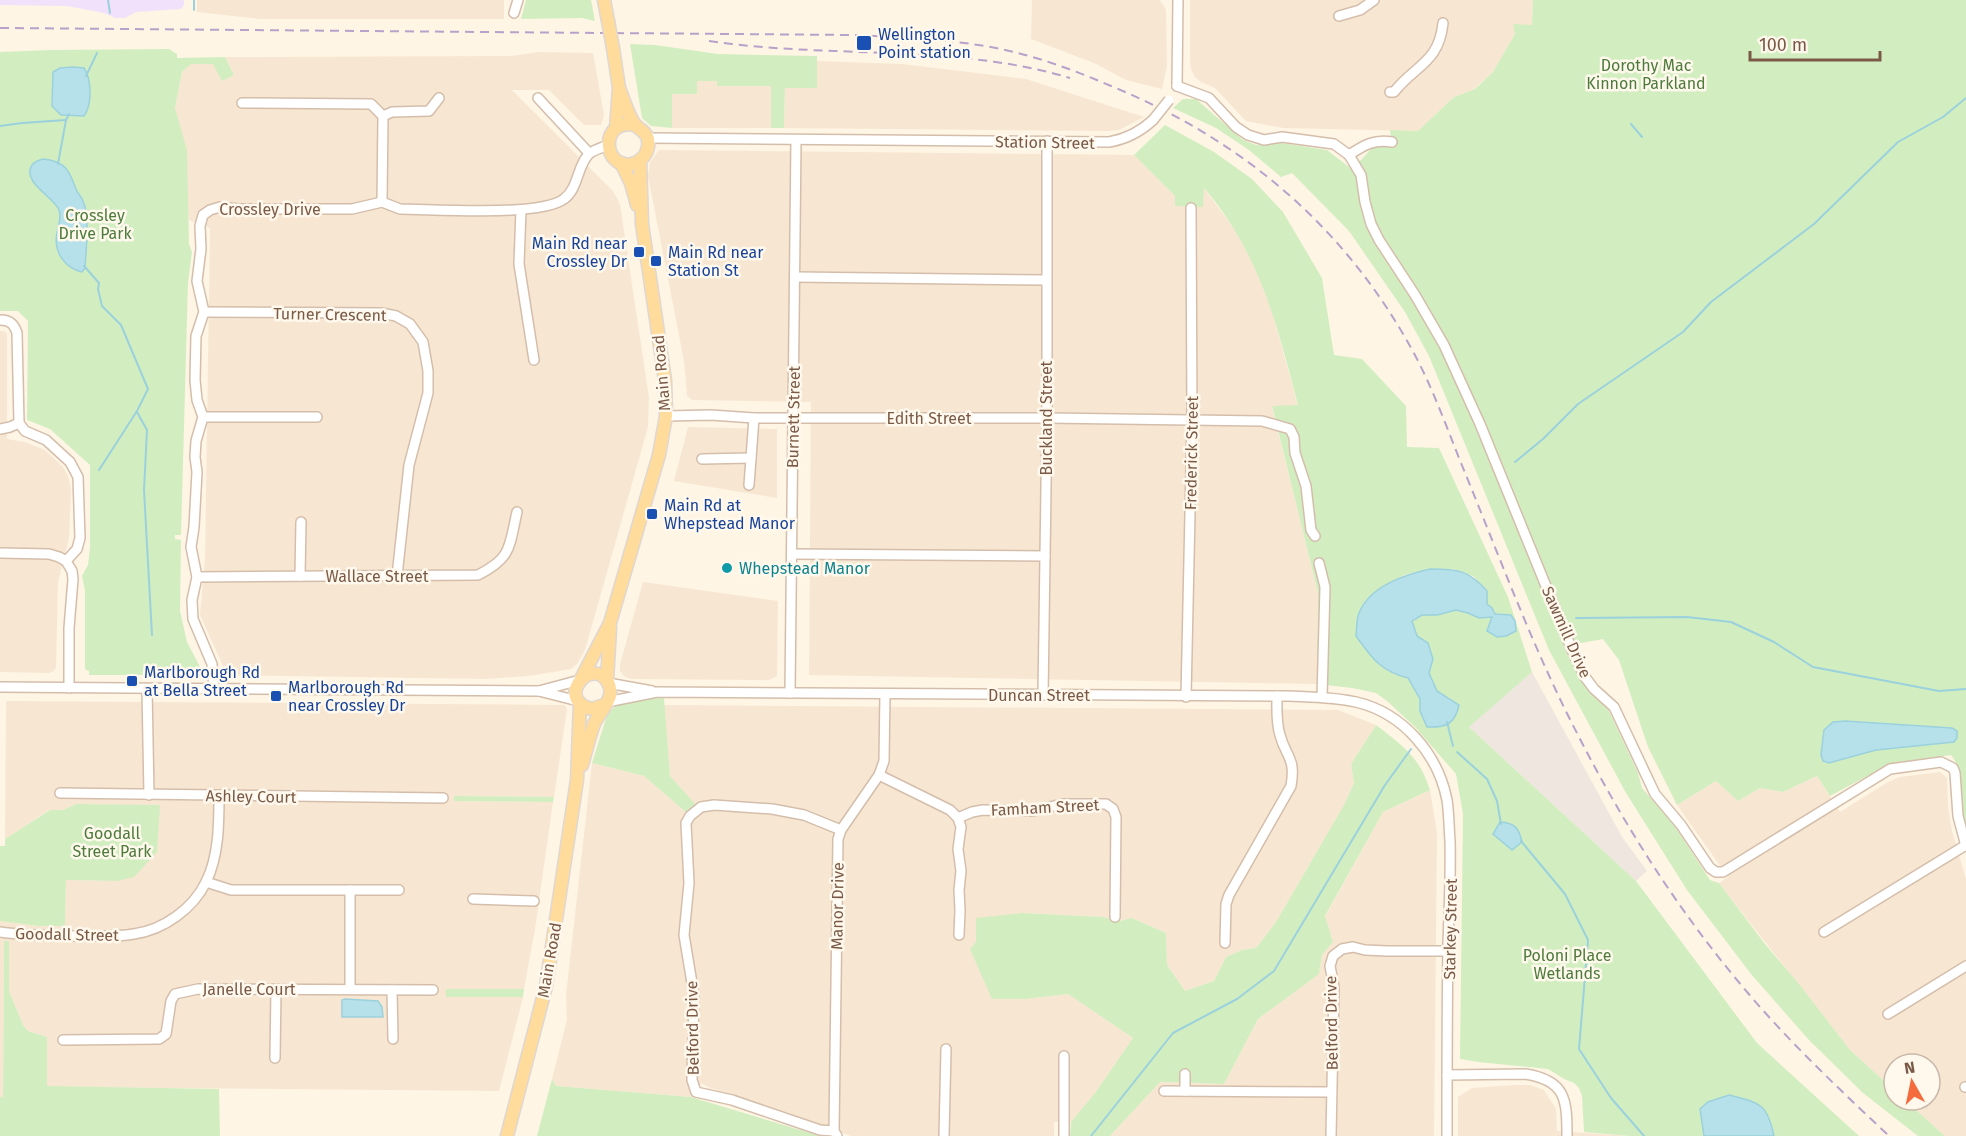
<svg xmlns="http://www.w3.org/2000/svg" width="1966" height="1136" viewBox="0 0 1966 1136" font-family="'Fira Sans',sans-serif">
	<rect width="100%" height="100%" fill="#fef5e4"/>
	<g fill="#f7e7d2">
		<path d="M 197,0 L 504,0 L 504,19 L 260,19 L 197,12 Z"/>
		<path d="M 1032,0 L 1160,0 L 1166,10 L 1167,65 L 1162,89 L 1126,80 L 1094,63 L 1031,39 Z"/>
		<path d="M 1190,0 L 1533,0 L 1532,26 L 1515,34 L 1493,72 L 1474,89 L 1454,97 L 1418,131 L 1283,128 L 1246,121 L 1215,88 L 1201,82 L 1195,77 L 1191,69 L 1190,60 Z"/>
		<path d="M 538,52 L 593,53 L 604,115 L 601,125 L 584,125 L 549,90 L 512,90 L 613,191 L 620,204 L 649,398 L 648,427 L 585,650 L 577,664 L 571,669 L 529,676 L 486,679 L 227,675 L 200,615 L 205,559 L 210,228 L 189,220 L 175,108 L 182,72 L 191,64 L 214,64 L 222,80 L 234,75 L 225,57 L 512,56 Z"/>
		<path d="M 817,61 L 902,64 L 1026,79 L 1144,117 L 1119,130 L 1108,131 L 784,128 L 785,87 L 816,87 Z"/>
		<path d="M 697,81 L 717,81 L 718,86 L 771,86 L 771,128 L 672,128 L 672,94 L 697,94 Z"/>
		<path d="M 659,150 L 1134,155 L 1175,196 L 1203,187 L 1235,230 L 1254,264 L 1269,300 L 1298,406 L 1272,407 L 1318,593 L 1317,684 L 809,675 L 811,402 L 692,400 L 687,396 L 684,361 L 648,176 L 650,162 Z"/>
		<path d="M 0,331 L 4,331 L 7,334 L 7,439 L 25,442 L 45,450 L 63,467 L 68,476 L 71,489 L 69,538 L 58,582 L 56,667 L 54,671 L 49,673 L 0,672 Z"/>
		<path d="M 688,427 L 777,429 L 777,498 L 674,481 Z"/>
		<path d="M 643,582 L 778,601 L 777,676 L 769,680 L 632,679 L 625,677 L 620,671 L 620,664 Z"/>
		<path d="M 6,701 L 565,705 L 567,709 L 554,797 L 454,796 L 454,801 L 553,802 L 535,929 L 524,989 L 446,989 L 447,997 L 523,997 L 499,1091 L 47,1087 L 47,1037 L 28,1031 L 23,1025 L 9,991 L 9,942 L 4,941 L 3,1097 L 0,1097 L 0,921 L 38,926 L 65,925 L 66,880 L 117,881 L 160,806 L 76,804 L 63,810 L 49,810 L 5,839 Z"/>
		<path d="M 664,705 L 1338,710 L 1376,725 L 1351,764 L 1354,783 L 1344,805 L 1276,922 L 1256,948 L 1242,950 L 1226,957 L 1214,981 L 1185,991 L 1167,965 L 1166,933 L 1132,918 L 1119,921 L 1103,917 L 1023,913 L 1026,999 L 1068,994 L 1133,1038 L 1095,1093 L 1071,1122 L 1054,1122 L 1054,1136 L 851,1136 L 708,1087 L 701,1083 L 691,1097 L 556,1086 L 552,1079 L 567,1020 L 566,995 L 592,763 L 644,776 L 687,813 L 670,776 Z"/>
		<path d="M 1940,772 L 1947,778 L 1948,807 L 1952,831 L 1966,879 L 1966,1136 L 1945,1136 L 1905,1100 L 1930,1100 L 1930,1064 L 1894,1064 L 1894,1090 L 1850,1050 L 1725,891 L 1719,883 L 1728,877 L 1677,805 L 1716,781 L 1738,801 L 1760,788 L 1783,792 L 1817,776 L 1840,812 L 1888,782 L 1900,777 Z"/>
		<path d="M 1430,790 L 1437,833 L 1434,1136 L 1110,1136 L 1160,1082 L 1224,1084 L 1258,1019 L 1319,974 L 1322,955 L 1333,942 L 1325,917 L 1383,812 Z"/>
		<path d="M 1513,1085 L 1530,1085 L 1544,1090 L 1556,1109 L 1557,1131 L 1629,1136 L 1458,1136 L 1458,1097 L 1472,1088 Z"/>
	</g>
	<path fill="#eee6df" d="M 1532,672 L 1622,837 L 1647,871 L 1636,881 L 1468,726 Z"/>
	<path fill="#f2e1fb" d="M 0,0 L 184,0 L 184,5 L 181,9 L 136,12 L 125,18 L 115,18 L 104,13 L 67,6 L 0,5 Z"/>
	<g fill="#d2eec1" fill-rule="evenodd">
		<path d="M 526,0 L 591,0 L 595,21 L 582,18 L 521,19 Z"/>
		<path d="M 1533,0 L 1966,0 L 1966,828 C 1959,806 1966,773 1951,755 L 1892,763 L 1830,796 L 1817,776 L 1783,792 L 1760,788 L 1738,801 L 1716,781 L 1677,805 L 1648,747 L 1619,660 L 1603,639 L 1566,646 L 1581,681 L 1609,711 L 1638,773 L 1642,788 L 1674,825 L 1710,880 L 1719,883 L 1765,944 L 1799,984 L 1850,1050 L 1894,1090 L 1894,1100 L 1905,1100 L 1945,1136 L 1918,1136 L 1863,1093 L 1808,1039 L 1751,974 L 1687,890 L 1626,793 L 1549,650 L 1429,356 L 1405,312 L 1349,231 L 1292,173 L 1281,177 L 1249,150 L 1216,128 L 1173,108 L 1183,99 L 1196,99 L 1243,140 L 1256,145 L 1282,143 L 1327,150 L 1349,167 L 1361,160 L 1372,148 L 1388,145 L 1391,138 L 1390,130 L 1418,131 L 1454,97 L 1475,89 L 1493,72 L 1515,34 L 1513,24 L 1532,25 Z"/>
		<path d="M 630,44 L 655,45 L 718,54 L 817,56 L 817,88 L 785,88 L 784,128 L 771,128 L 771,86 L 717,86 L 717,81 L 697,81 L 697,94 L 672,94 L 672,128 L 651,126 L 642,118 Z"/>
		<path d="M 169,49 L 177,54 L 177,58 L 225,57 L 234,75 L 222,81 L 213,64 L 191,64 L 182,72 L 175,108 L 187,150 L 189,244 L 192,252 L 188,283 L 181,535 L 175,535 L 175,539 L 181,540 L 180,611 L 187,642 L 200,667 L 199,672 L 196,675 L 89,675 L 89,671 L 85,669 L 85,591 L 82,576 L 88,565 L 90,547 L 90,465 L 50,429 L 27,420 L 28,321 L 18,311 L 0,311 L 0,52 L 50,50 Z"/>
		<path d="M 1165,125 L 1214,152 L 1252,179 L 1283,212 L 1322,278 L 1334,355 L 1362,359 L 1406,406 L 1407,447 L 1439,448 L 1508,597 L 1532,672 L 1469,727 L 1636,881 L 1757,1043 L 1859,1136 L 1629,1136 L 1584,1132 L 1582,1096 L 1579,1088 L 1574,1083 L 1564,1079 L 1548,1069 L 1478,1062 L 1460,1059 L 1463,814 L 1456,774 L 1415,727 L 1387,701 L 1376,693 L 1352,688 L 1317,684 L 1318,593 L 1272,406 L 1298,405 C 1277,325 1260,253 1204,188 L 1203,207 L 1175,206 L 1175,196 L 1134,155 ZM 1430,569 L 1453,569 L 1475,577 L 1487,604 L 1492,608 L 1495,614 L 1511,615 L 1479,618 L 1468,613 L 1456,610 L 1437,615 L 1422,615 L 1412,621 L 1417,636 L 1433,659 L 1429,673 L 1437,692 L 1450,698 L 1420,711 L 1420,699 L 1365,601 L 1380,589 L 1404,575 Z"/>
		<path d="M 664,698 L 670,776 L 696,805 L 687,813 L 644,776 L 592,763 L 607,715 C 619,697 644,699 664,698 Z"/>
		<path d="M 1376,725 C 1404,747 1419,756 1430,790 L 1383,812 L 1325,916 L 1333,942 L 1322,955 L 1319,974 L 1258,1019 L 1224,1084 L 1160,1082 L 1110,1136 L 1070,1136 L 1071,1122 L 1095,1093 L 1133,1038 L 1068,994 L 1026,999 L 992,999 L 970,949 L 976,942 L 976,918 L 1023,913 L 1103,917 L 1119,921 L 1132,918 L 1166,933 L 1167,965 L 1185,991 L 1214,981 L 1226,957 L 1242,950 L 1256,948 L 1276,922 L 1344,805 L 1354,783 L 1351,764 Z"/>
		<path d="M 454,796 L 554,797 L 553,802 L 454,801 Z"/>
		<path d="M 76,804 L 160,805 L 157,852 L 134,877 L 117,881 L 66,880 L 65,926 L 38,926 L 0,921 L 0,846 L 5,846 L 5,839 L 50,810 L 63,810 Z"/>
		<path d="M 4,941 L 9,941 L 9,991 L 23,1025 L 28,1031 L 47,1037 L 47,1086 L 219,1089 L 220,1136 L 0,1136 L 0,1097 L 3,1097 Z"/>
		<path d="M 446,989 L 524,989 L 523,997 L 446,997 Z"/>
		<path d="M 552,1079 L 556,1086 L 691,1097 L 820,1136 L 537,1136 Z"/>
	</g>
	<g fill="#b6e1ea" stroke="#9bd1dd" stroke-width="1.5">
		<path d="M 73,67 L 84,68 C 92,80 92,105 84,116 L 61,115 L 52,106 L 53,72 L 60,68 Z"/>
		<path d="M 44,159 C 66,162 69,170 76,189 C 77,193 82,197 83,201 C 90,216 86,251 85,268 L 82,272 C 65,268 53,252 57,233 C 58,226 62,218 59,210 C 54,197 21,182 32,165 C 35,161 39,160 44,159 Z"/>
		<path d="M 1430,569 C 1457,569 1469,570 1487,591 L 1487,604 L 1492,608 L 1495,614 L 1511,615 L 1515,621 L 1516,631 L 1506,636 L 1497,637 L 1487,631 L 1492,617 L 1479,618 L 1468,613 L 1456,610 L 1437,615 L 1422,615 L 1412,621 L 1417,636 L 1428,643 L 1433,659 L 1429,673 L 1437,691 L 1459,705 C 1455,724 1446,728 1427,727 L 1420,711 L 1420,699 L 1408,678 C 1380,671 1372,658 1356,636 C 1357,629 1356,620 1359,613 C 1370,586 1404,575 1430,569 Z"/>
		<path d="M 1845,721 L 1952,728 L 1957,731 L 1957,738 L 1954,742 L 1876,750 L 1829,763 L 1823,761 L 1821,755 L 1824,730 L 1833,722 Z"/>
		<path d="M 1500,822 C 1515,823 1519,828 1522,842 L 1512,850 L 1493,834 Z"/>
		<path d="M 345,999 L 378,1001 L 382,1007 L 383,1017 L 342,1017 L 342,1000 Z"/>
		<path d="M 1729,1095 C 1760,1103 1767,1103 1774,1136 L 1704,1136 L 1700,1109 L 1708,1102 Z"/>
	</g>
	<g fill="none" stroke-linecap="round" stroke-linejoin="round">
		<g stroke="#9bd1dd" stroke-width="2">
			<path d="M 108,0 L 110,13"/>
			<path d="M 194,10 L 194,0"/>
			<path d="M 86,76 L 97,53"/>
			<path d="M 1631,124 L 1642,137"/>
			<path d="M 0,126 L 22,123 L 66,120"/>
			<path d="M 58,164 L 66,120 L 69,114"/>
			<path d="M 84,266 L 99,283 L 98,289 L 102,306 L 121,325 L 148,389 L 137,411 L 99,470"/>
			<path d="M 137,412 L 147,430 L 144,490 L 152,635"/>
			<path d="M 1515,462 L 1543,439 L 1578,404 L 1683,332 L 1711,302 L 1814,224 L 1898,142 L 1943,117 L 1966,98"/>
			<path d="M 1576,618 L 1687,617 L 1731,622 L 1774,642 L 1813,667 L 1939,691 L 1966,689"/>
			<path d="M 1447,722 L 1453,746"/>
			<path d="M 1457,752 L 1487,779 L 1497,801 L 1501,824"/>
			<path d="M 1521,841 L 1565,894 L 1588,940 L 1579,1049 L 1611,1098 L 1644,1136"/>
			<path d="M 1091,1136 L 1173,1033 L 1237,999 L 1274,971 L 1385,785 L 1411,749"/>
		</g>
		<g stroke="#d4beab" stroke-width="12">
			<g id="minor">
				<path d="M 514,13 L 518,0"/>
				<path d="M 1339,16 L 1360,10 L 1374,0"/>
				<path d="M 1177,86 L 1209,98 L 1236,127 L 1248,135 L 1264,140 L 1282,137 L 1334,144 L 1349,155 C 1364,145 1374,139 1392,142"/>
				<path d="M 1177,86 L 1178,0"/>
				<path d="M 1390,92 L 1394,92 C 1415,65 1439,63 1443,23"/>
				<path d="M 538,98 L 589,153"/>
				<path d="M 242,103 L 371,104 L 383,116 L 392,112 L 429,111 L 439,98"/>
				<path d="M 648,138 L 1109,142 C 1127,139 1140,132 1153,120"/>
				<path d="M 1349,155 L 1361,175 L 1365,202 L 1371,224 L 1379,240 L 1415,295 L 1444,345 L 1480,424 L 1572,650 L 1585,677 L 1594,689 L 1614,707 L 1655,794 L 1681,825 L 1710,868 L 1716,872 L 1723,872 L 1890,769 L 1941,762 L 1953,768 L 1955,773 L 1958,816 L 1966,846"/>
				<path d="M 382,202 L 383,116"/>
				<path d="M 521,210 L 519,264 L 534,360"/>
				<path d="M 795,277 L 1046,280"/>
				<path d="M 204,312 L 381,313 L 396,316 L 410,324 L 423,342 L 428,371 L 428,393 L 409,465 L 397,576"/>
				<path d="M 0,320 C 10,320 14,324 17,333 L 19,423"/>
				<path d="M 666,416 L 711,415 L 754,418 L 1047,418 L 1262,421 L 1290,429 L 1294,437 L 1295,453 L 1306,486 L 1311,530 L 1315,536"/>
				<path d="M 203,417 L 317,417"/>
				<path d="M 19,423 L 25,431 L 46,440 L 70,462 L 78,477 L 80,538 L 77,549 L 66,561"/>
				<path d="M 0,429 L 10,427 L 19,423"/>
				<path d="M 702,459 L 751,458"/>
				<path d="M 749,485 L 754,418"/>
				<path d="M 0,553 L 49,554 L 59,557 L 66,561 L 72,571 L 73,579 L 69,628 L 69,688"/>
				<path d="M 792,554 L 1045,556"/>
				<path d="M 1319,563 L 1325,587 L 1322,697"/>
				<path d="M 300,576 L 301,522"/>
				<path d="M 197,577 L 478,575 C 512,558 509,547 517,512"/>
				<path d="M 608,683 L 652,691"/>
				<path d="M 0,687 L 539,691 L 578,701"/>
				<path d="M 147,689 L 149,795"/>
				<path d="M 214,689 L 212,664 L 193,619 L 192,600 L 197,577 L 191,547 L 194,527 L 197,472 L 195,457 L 196,441 L 203,417 L 197,400 L 195,380 L 196,336 L 204,312 L 197,281 L 201,249 L 200,226 L 203,215 L 210,210 L 220,207 L 239,209 L 352,209 L 382,202 L 400,209 C 433,209 540,217 564,199 C 578,189 577,167 588,155 C 592,150 602,148 608,145"/>
				<path d="M 539,691 L 580,680"/>
				<path d="M 790,693 L 796,140"/>
				<path d="M 1043,695 L 1047,418 L 1047,141"/>
				<path d="M 1186,697 L 1192,421 L 1191,208"/>
				<path d="M 607,702 L 657,692 L 1289,696 C 1311,697 1334,697 1356,702 C 1403,713 1438,754 1447,800 C 1449,813 1449,827 1450,841 C 1451,875 1449,910 1448,945 C 1447,1009 1447,1072 1447,1136"/>
				<path d="M 879,775 L 950,810 L 958,818 L 972,812 L 983,810 L 1033,811 L 1062,804 L 1106,804 L 1113,809 L 1116,817 L 1115,917"/>
				<path d="M 60,793 L 443,798"/>
				<path d="M 958,818 L 961,827 L 958,849 L 961,871 L 959,890 L 960,910 L 959,935"/>
				<path d="M 206,882 L 231,890 L 399,890"/>
				<path d="M 473,899 L 534,901"/>
				<path d="M 0,932 C 26,936 52,935 78,936 C 97,936 116,937 134,934 C 163,930 193,909 206,882 C 219,856 219,823 219,796"/>
				<path d="M 1824,932 L 1966,845"/>
				<path d="M 1225,943 L 1226,904 L 1229,895 L 1291,786 C 1296,757 1286,758 1280,735 C 1276,723 1277,709 1277,696"/>
				<path d="M 350,989 L 350,890"/>
				<path d="M 392,990 L 393,1039"/>
				<path d="M 1888,1014 L 1966,966"/>
				<path d="M 63,1040 L 159,1039 L 166,1034 L 171,1001 L 175,994 L 198,989 L 433,990"/>
				<path d="M 275,1058 L 276,989"/>
				<path d="M 1185,1074 L 1185,1091"/>
				<path d="M 1447,1075 L 1525,1074 C 1566,1080 1567,1100 1567,1136"/>
				<path d="M 1965,1087 L 1966,1087"/>
				<path d="M 1164,1091 L 1331,1092"/>
				<path d="M 834,1131 L 838,839 L 841,830 L 879,775 L 884,761 L 885,694"/>
				<path d="M 837,1136 L 834,1131 L 820,1130 L 732,1100 L 696,1092 L 692,1080 L 694,995 L 684,935 L 689,883 L 686,823 L 690,816 L 701,807 L 714,805 L 772,809 L 804,815 L 841,830"/>
				<path d="M 944,1136 L 946,1049"/>
				<path d="M 1064,1136 L 1064,1056"/>
				<path d="M 1331,1136 L 1334,987 L 1330,966 L 1333,956 L 1342,949 L 1353,947 L 1365,950 L 1387,951 L 1448,951"/>
			</g>
		</g>
		<g stroke="#dfd7d3" stroke-width="15">
			<g id="major">
				<path d="M 604,0 L 608,21"/>
				<path d="M 613,48 L 619,88 L 616,128"/>
				<path d="M 619,88 C 623,98 629,118 636,126 C 641,130 646,132 648,139 C 649,144 648,149 646,153 C 643,159 639,162 632,164 C 602,170 599,117 636,125"/>
				<path d="M 621,163 L 631,183 L 637,205"/>
				<path d="M 581,679 L 610,623 L 659,455 L 666,416 L 665,380 L 642,224 L 640,160"/>
				<path d="M 607,681 L 610,628"/>
				<path d="M 582,765 C 586,752 589,737 594,724 C 598,715 607,706 610,696 C 611,691 610,686 608,682 C 591,655 554,700 592,709 L 604,705"/>
				<path d="M 507,1136 L 546,986 L 577,780 L 580,703"/>
			</g>
		</g>
		<use href="#minor" stroke="#fff" stroke-width="9"/>
		<use href="#major" stroke="#ffdc9b" stroke-width="12"/>
		<g stroke="#b8a1ca" stroke-width="2" stroke-dasharray="9 6" stroke-linecap="butt">
			<path d="M 0,28 L 852,35 C 900,37 948,39 996,48 C 1036,56 1074,70 1111,86 C 1245,141 1349,230 1417,359 C 1434,392 1447,428 1461,463 C 1499,555 1533,649 1579,737 C 1624,825 1678,910 1742,986 C 1787,1040 1838,1088 1889,1136"/>
			<path d="M 709,41 C 829,59 953,43 1070,78"/>
		</g>
		<g stroke="#d4beab" stroke-width="12" stroke-linecap="butt">
			<path id="minor-bridge" d="M 1153,120 L 1169,100"/>
		</g>
		<g stroke="#dfd7d3" stroke-width="15" stroke-linecap="butt">
			<path id="major-bridge" d="M 608,21 L 613,48"/>
		</g>
		<use href="#minor-bridge" stroke="#fff" stroke-width="9"/>
		<use href="#major-bridge" stroke="#ffdc9b" stroke-width="12"/>
	</g>
	<g fill="#1a4fb4" stroke="#fff8ed" stroke-width="2">
		<rect x="856" y="35" width="16" height="16" rx="3"/>
		<rect x="633" y="246" width="12" height="12" rx="3"/>
		<rect x="650" y="255" width="12" height="12" rx="3"/>
		<rect x="646" y="508" width="12" height="12" rx="3"/>
		<rect x="126" y="675" width="12" height="12" rx="3"/>
		<rect x="270" y="690" width="12" height="12" rx="3"/>
	</g>
	<circle fill="#0f9aa8" stroke="#fff8ed" stroke-width="2" cx="727" cy="568" r="6"/>
	<g text-anchor="middle" stroke-width="5" stroke-linejoin="round" paint-order="stroke">
		<g font-size="16" fill="#164399" stroke="#fff8ed" text-anchor="start">
			<text x="878" y="40">Wellington<tspan x="878" dy="18">Point station</tspan></text>
			<text x="627" y="249" text-anchor="end">Main Rd near<tspan x="627" dy="18">Crossley Dr</tspan></text>
			<text x="668" y="258">Main Rd near<tspan x="668" dy="18">Station St</tspan></text>
			<text x="664" y="511">Main Rd at<tspan x="664" dy="18">Whepstead Manor</tspan></text>
			<text x="144" y="678">Marlborough Rd<tspan x="144" dy="18">at Bella Street</tspan></text>
			<text x="288" y="693">Marlborough Rd<tspan x="288" dy="18">near Crossley Dr</tspan></text>
		</g>
		<g font-size="16" fill="#4c7b3b" stroke="#fff8ed">
			<text x="1646" y="71">Dorothy Mac<tspan x="1646" dy="18">Kinnon Parkland</tspan></text>
			<text x="95" y="221">Crossley<tspan x="95" dy="18">Drive Park</tspan></text>
			<text x="112" y="839">Goodall<tspan x="112" dy="18">Street Park</tspan></text>
			<text x="1567" y="961">Poloni Place<tspan x="1567" dy="18">Wetlands</tspan></text>
		</g>
		<g font-size="16" fill="#7a5a47" stroke="#fff8ed">
			<text transform="translate(1045 142) rotate(1)" y="6">Station Street</text>
			<text x="270" y="215">Crossley Drive</text>
			<text transform="translate(330 314) rotate(1)" y="6">Turner Crescent</text>
			<text transform="translate(661 373) rotate(-95)" y="6">Main Road</text>
			<text transform="translate(793 417) rotate(-89)" y="6">Burnett Street</text>
			<text x="929" y="424">Edith Street</text>
			<text transform="translate(1046 418) rotate(-90)" y="6">Buckland Street</text>
			<text transform="translate(1191 453) rotate(-89)" y="6">Frederick Street</text>
			<text x="377" y="582">Wallace Street</text>
			<text transform="translate(1567 632) rotate(66)" y="6">Sawmill Drive</text>
			<text x="1039" y="701">Duncan Street</text>
			<text transform="translate(251 796) rotate(1)" y="6">Ashley Court</text>
			<text transform="translate(1045 807) rotate(-3)" y="6">Famham Street</text>
			<text transform="translate(837 906) rotate(-89)" y="6">Manor Drive</text>
			<text transform="translate(1450 929) rotate(-89)" y="6">Starkey Street</text>
			<text transform="translate(67 934) rotate(1)" y="6">Goodall Street</text>
			<text transform="translate(549 960) rotate(-80)" y="6">Main Road</text>
			<text x="249" y="995">Janelle Court</text>
			<text transform="translate(1331 1023) rotate(-91)" y="6">Belford Drive</text>
			<text transform="translate(692 1028) rotate(-91)" y="6">Belford Drive</text>
		</g>
		<g font-size="16" fill="#0d838f" stroke="#fff8ed" text-anchor="start">
			<text x="739" y="574">Whepstead Manor</text>
		</g>
	</g>
	<g transform="translate(1912 1082) rotate(351)"><circle r="28" fill="#fff8ed" stroke="#cab9ab" stroke-width="1.5"/>
	<path d="M0-4.5L10 22L0 15L-10 22Z" fill="#f46b3d"/>
	<text y="-9" font-size="16" font-weight="bold" text-anchor="middle" fill="#7a5a47">N</text>
	</g>
	<path d="M1750 51v9h130v-9" fill="none" stroke="#7a5a47" stroke-width="3"/>
	<text x="1759" y="51" font-size="18" fill="#7a5a47" stroke="#fff8ed" stroke-width="4.5" paint-order="stroke">100 m</text>
</svg>
